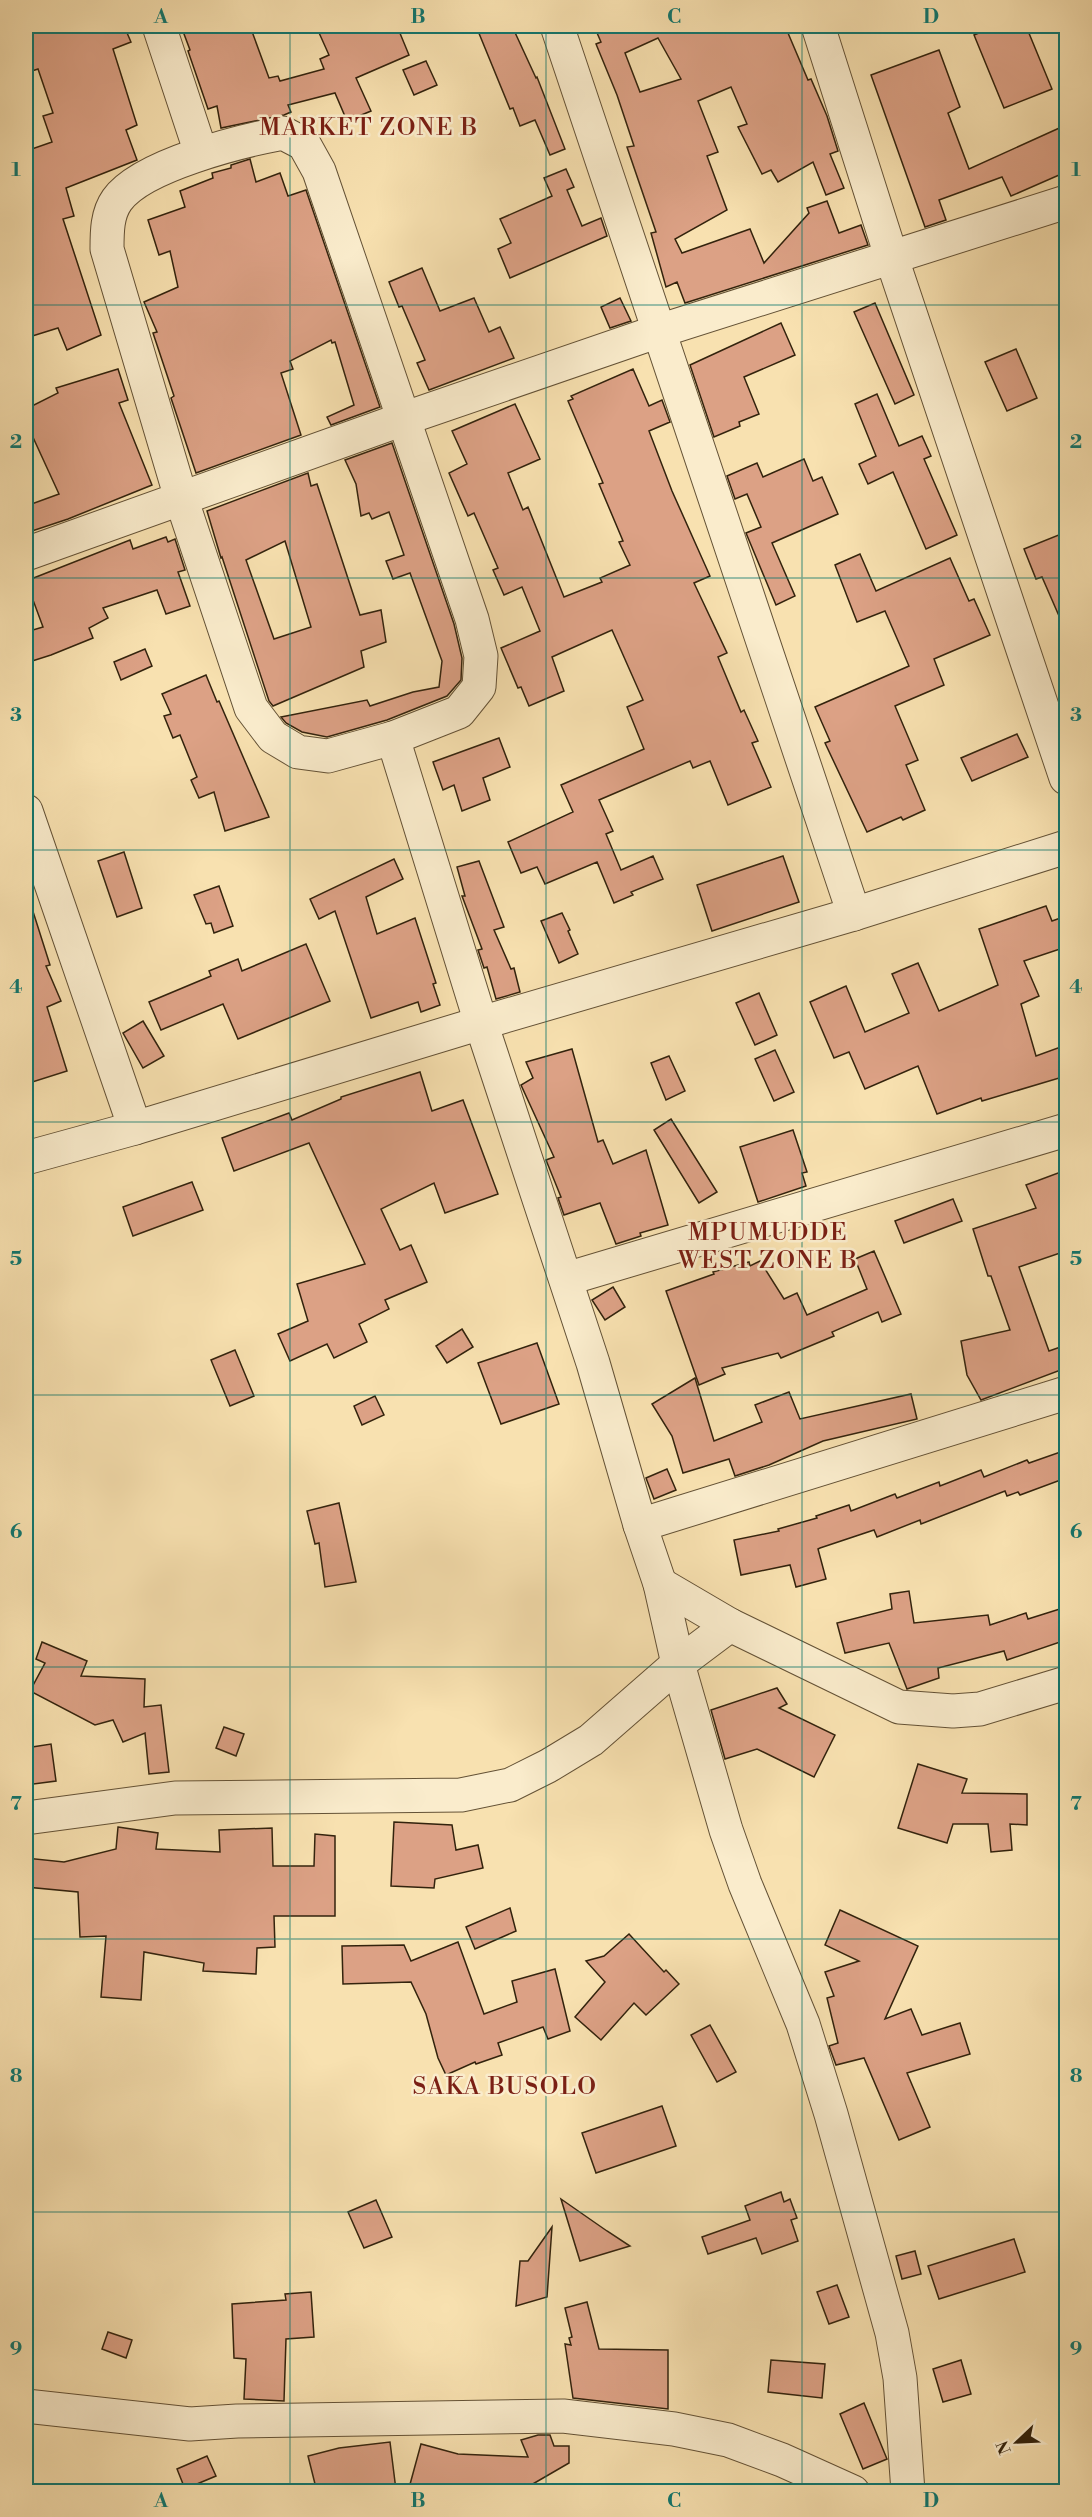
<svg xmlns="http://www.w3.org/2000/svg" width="1092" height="2517" viewBox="0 0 1092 2517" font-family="'Libre Bodoni',serif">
	<rect width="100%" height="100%" fill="#f8e1b0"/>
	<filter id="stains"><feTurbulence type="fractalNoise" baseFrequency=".00333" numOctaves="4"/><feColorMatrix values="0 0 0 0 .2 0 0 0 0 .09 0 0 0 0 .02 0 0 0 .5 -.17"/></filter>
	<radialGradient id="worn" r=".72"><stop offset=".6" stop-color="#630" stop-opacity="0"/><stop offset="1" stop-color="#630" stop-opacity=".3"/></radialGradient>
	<g fill="#dca185" stroke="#33230d" stroke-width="1.5" fill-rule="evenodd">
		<path d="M 45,26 L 124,26 L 131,42 L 113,49 L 137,125 L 126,130 L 137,160 L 66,188 L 74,216 L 63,219 L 101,335 L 67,350 L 58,328 L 26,338 L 26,151 L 52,142 L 43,116 L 53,113 L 38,69 L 26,73 L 26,32 Z"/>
		<path d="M 181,26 L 250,26 L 269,78 L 278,76 L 280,81 L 324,69 L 320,59 L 329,55 L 316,26 L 397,26 L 409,55 L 356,78 L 371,111 L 347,121 L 335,93 L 288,105 L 291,112 L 284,115 L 221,128 L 217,106 L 208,109 L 188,51 L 190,50 Z"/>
		<path d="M 476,26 L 512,26 L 536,78 L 537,77 L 565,149 L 550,155 L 535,120 L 520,126 L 513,108 L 510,109 Z"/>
		<path d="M 594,26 L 785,26 L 808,80 L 811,79 L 827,116 L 838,151 L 830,154 L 844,188 L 826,195 L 813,162 L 778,182 L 771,170 L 762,174 L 738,127 L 747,124 L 731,87 L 698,101 L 718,152 L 707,156 L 727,210 L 675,239 L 682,253 L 750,229 L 764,263 L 809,213 L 807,208 L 827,201 L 839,233 L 861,225 L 868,245 L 685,303 L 677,282 L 666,287 L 651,233 L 656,232 L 627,147 L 634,146 L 617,95 L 596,44 L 601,42 ZM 658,38 L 681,79 L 640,92 L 625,53 Z"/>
		<path d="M 996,26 L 1026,26 L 1052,89 L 1004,108 L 974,35 Z"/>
		<path d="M 939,50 L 960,107 L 948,113 L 969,169 L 1066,125 L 1066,172 L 1011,196 L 1002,177 L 939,200 L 946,220 L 925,227 L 871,75 Z"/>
		<path d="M 426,61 L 437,85 L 414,95 L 403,70 Z"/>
		<path d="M 250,159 L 256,182 L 280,173 L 288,196 L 306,190 L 380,407 L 331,425 L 327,417 L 354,405 L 335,342 L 332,343 L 331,340 L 290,361 L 293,369 L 281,373 L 301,435 L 196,473 L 171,398 L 174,396 L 153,333 L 157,332 L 144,302 L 178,287 L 170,251 L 159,255 L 148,220 L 185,207 L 180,191 L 213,178 L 212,173 L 231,168 L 231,165 Z"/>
		<path d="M 566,169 L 574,187 L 567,190 L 582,226 L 601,218 L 607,236 L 510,278 L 498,249 L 511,243 L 500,219 L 552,196 L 544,178 Z"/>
		<path d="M 422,268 L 440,311 L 474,298 L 489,332 L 500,327 L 514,358 L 429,390 L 417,363 L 425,360 L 402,306 L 399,307 L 389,282 Z"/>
		<path d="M 620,298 L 631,321 L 610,328 L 601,307 Z"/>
		<path d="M 875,303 L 914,395 L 895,404 L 854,312 Z"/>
		<path d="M 781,323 L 795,355 L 744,377 L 759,414 L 739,422 L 740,426 L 714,437 L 690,365 Z"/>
		<path d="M 1016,349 L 1037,398 L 1007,411 L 985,362 Z"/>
		<path d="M 118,369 L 128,400 L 119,403 L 152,485 L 68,519 L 26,533 L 26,506 L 59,494 L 26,422 L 26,409 L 58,393 L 56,388 Z"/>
		<path d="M 633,369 L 649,406 L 662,400 L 670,422 L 649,431 L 672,491 L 710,576 L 694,583 L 727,653 L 718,657 L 741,712 L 744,710 L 758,741 L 752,743 L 771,787 L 728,805 L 710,761 L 693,768 L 690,761 L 599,800 L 613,831 L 606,834 L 621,870 L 653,856 L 663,879 L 631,892 L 633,895 L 614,903 L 597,862 L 545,884 L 537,867 L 521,873 L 508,842 L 573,812 L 561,785 L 644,749 L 627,707 L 643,700 L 612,630 L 552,657 L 564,691 L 529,706 L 521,687 L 518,688 L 501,648 L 540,631 L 522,587 L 504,595 L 493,570 L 498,568 L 474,513 L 468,516 L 449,473 L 467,464 L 452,431 L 515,404 L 540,459 L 508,473 L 523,510 L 528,507 L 564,597 L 602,582 L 600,578 L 630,565 L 619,542 L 623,541 L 599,484 L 603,483 L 568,401 L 573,399 L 571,396 Z"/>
		<path d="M 877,394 L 899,446 L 922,436 L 931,456 L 924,459 L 957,535 L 926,549 L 893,472 L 868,484 L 859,464 L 876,456 L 855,404 Z"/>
		<path d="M 392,443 L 454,624 L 462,658 L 461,680 L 447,696 L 387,720 L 327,737 L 302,732 L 286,723 L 281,717 L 367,700 L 370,706 L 413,692 L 439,687 L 442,661 L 410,573 L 393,579 L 386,561 L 404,555 L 389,512 L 372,519 L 369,513 L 361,516 L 356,484 L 345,460 Z"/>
		<path d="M 804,459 L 813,481 L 822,477 L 838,514 L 772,543 L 795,596 L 776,605 L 746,533 L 761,527 L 747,494 L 735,499 L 727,476 L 757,463 L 763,477 Z"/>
		<path d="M 308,473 L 311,486 L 317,484 L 360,615 L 381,610 L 386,642 L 361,651 L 364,667 L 273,706 L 269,701 L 222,557 L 221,558 L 207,511 ZM 285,541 L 311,627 L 274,639 L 246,560 Z"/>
		<path d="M 1066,532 L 1066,632 L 1042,577 L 1036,579 L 1024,549 Z"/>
		<path d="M 166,537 L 168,542 L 175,539 L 185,570 L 178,572 L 190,606 L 166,614 L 157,590 L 103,608 L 108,618 L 89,628 L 93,638 L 51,655 L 26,663 L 26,632 L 43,627 L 26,581 L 130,540 L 133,549 Z"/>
		<path d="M 860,554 L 876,591 L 950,558 L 969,601 L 974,599 L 990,635 L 934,659 L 944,685 L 895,706 L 918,760 L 906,765 L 925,810 L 903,820 L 901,817 L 867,832 L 825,743 L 830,741 L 815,707 L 909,666 L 885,611 L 857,622 L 835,565 Z"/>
		<path d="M 145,649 L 152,666 L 121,680 L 114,662 Z"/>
		<path d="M 206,675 L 217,702 L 219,701 L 269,817 L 225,831 L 214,792 L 199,798 L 191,780 L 197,777 L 180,735 L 173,738 L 164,716 L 171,714 L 162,694 Z"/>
		<path d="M 1017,734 L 1028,757 L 972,781 L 961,758 Z"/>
		<path d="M 499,738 L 510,767 L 483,778 L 490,800 L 462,811 L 454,785 L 443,790 L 433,762 Z"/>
		<path d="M 124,852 L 142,908 L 117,917 L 98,861 Z"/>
		<path d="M 783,856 L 799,902 L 712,931 L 697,885 Z"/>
		<path d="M 394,859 L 403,879 L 366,897 L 377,934 L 415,918 L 436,983 L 433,984 L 440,1005 L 421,1012 L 418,1002 L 371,1018 L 335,911 L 319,919 L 310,899 Z"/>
		<path d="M 479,861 L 504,927 L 494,930 L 511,969 L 514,968 L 520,992 L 496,999 L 487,967 L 484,968 L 478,950 L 482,949 L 462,896 L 465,896 L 457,867 Z"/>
		<path d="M 219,886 L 233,926 L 214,933 L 211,923 L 206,924 L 194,895 Z"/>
		<path d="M 26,902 L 30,902 L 50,965 L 46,966 L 61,1001 L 47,1007 L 67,1071 L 26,1084 Z"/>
		<path d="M 1046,906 L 1052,921 L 1066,916 L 1066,947 L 1024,961 L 1039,996 L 1021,1004 L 1036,1056 L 1066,1045 L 1066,1076 L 982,1101 L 981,1098 L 937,1114 L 918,1066 L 865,1089 L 849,1052 L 834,1058 L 810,1002 L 846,986 L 865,1032 L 909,1013 L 892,974 L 918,963 L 939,1011 L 998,985 L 979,929 Z"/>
		<path d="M 562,913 L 570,930 L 568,931 L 578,954 L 559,963 L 541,921 Z"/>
		<path d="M 306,944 L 330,1001 L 238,1039 L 223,1004 L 161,1030 L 149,1002 L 211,976 L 209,971 L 238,959 L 242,971 Z"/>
		<path d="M 759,993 L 777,1035 L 755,1045 L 736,1003 Z"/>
		<path d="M 143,1021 L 164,1056 L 143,1068 L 123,1033 Z"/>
		<path d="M 572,1049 L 598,1142 L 603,1140 L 613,1164 L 646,1150 L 668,1225 L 640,1233 L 641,1236 L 616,1244 L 600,1203 L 564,1215 L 558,1198 L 561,1197 L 546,1160 L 554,1157 L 521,1085 L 533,1078 L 526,1062 Z"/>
		<path d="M 775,1050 L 794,1092 L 774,1101 L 755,1059 Z"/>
		<path d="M 669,1056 L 685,1091 L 666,1100 L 651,1063 Z"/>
		<path d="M 420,1072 L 432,1111 L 463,1100 L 498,1194 L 445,1213 L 434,1183 L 381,1209 L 400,1250 L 411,1245 L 427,1282 L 385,1300 L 389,1309 L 359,1324 L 367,1342 L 334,1358 L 327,1344 L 290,1361 L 278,1334 L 308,1321 L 297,1284 L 365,1264 L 309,1143 L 234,1171 L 222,1138 L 289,1113 L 292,1120 L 341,1099 L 341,1097 Z"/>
		<path d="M 671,1119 L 717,1192 L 699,1203 L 654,1130 Z"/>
		<path d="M 793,1130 L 807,1172 L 802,1173 L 806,1186 L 758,1202 L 740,1147 Z"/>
		<path d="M 1066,1170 L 1066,1251 L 1019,1267 L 1049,1351 L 1066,1345 L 1066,1368 L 981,1400 L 967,1375 L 961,1341 L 1010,1330 L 991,1276 L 988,1276 L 973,1229 L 1036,1208 L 1026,1185 Z"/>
		<path d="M 192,1182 L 203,1210 L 133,1236 L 123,1207 Z"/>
		<path d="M 953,1199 L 962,1221 L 904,1243 L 895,1221 Z"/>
		<path d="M 874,1251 L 901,1314 L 882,1322 L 878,1312 L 832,1332 L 834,1336 L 781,1358 L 778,1353 L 722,1368 L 725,1374 L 699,1385 L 666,1291 L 714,1274 L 713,1272 L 749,1262 L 750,1266 L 760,1261 L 784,1299 L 797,1293 L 807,1315 L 867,1289 L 855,1259 Z"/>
		<path d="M 613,1287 L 625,1307 L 605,1320 L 592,1300 Z"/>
		<path d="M 462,1329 L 473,1347 L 447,1363 L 436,1346 Z"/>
		<path d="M 537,1343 L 559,1404 L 501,1424 L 478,1363 Z"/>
		<path d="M 235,1350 L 254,1396 L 230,1406 L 211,1360 Z"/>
		<path d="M 695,1378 L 714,1441 L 762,1422 L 755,1405 L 789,1392 L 800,1419 L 911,1394 L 917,1419 L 823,1441 L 769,1465 L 735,1476 L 729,1459 L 683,1473 L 672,1436 L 652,1404 Z"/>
		<path d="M 375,1396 L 384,1415 L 362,1425 L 354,1406 Z"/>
		<path d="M 1066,1450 L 1066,1478 L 1020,1495 L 1018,1492 L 1007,1496 L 1005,1491 L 921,1524 L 920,1520 L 877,1537 L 874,1530 L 820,1548 L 818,1549 L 826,1579 L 796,1587 L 790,1565 L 741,1575 L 734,1540 L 779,1531 L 778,1529 L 817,1518 L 816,1516 L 849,1505 L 851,1511 L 895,1494 L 897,1498 L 939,1482 L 940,1486 L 981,1470 L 984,1477 L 1027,1460 L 1029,1463 Z"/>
		<path d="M 667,1469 L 676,1490 L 654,1499 L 646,1478 Z"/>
		<path d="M 339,1503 L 356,1582 L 325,1587 L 319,1543 L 315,1544 L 307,1511 Z"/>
		<path d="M 909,1591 L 914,1623 L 988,1615 L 990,1625 L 1026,1613 L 1028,1619 L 1066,1607 L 1066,1640 L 1007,1660 L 1004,1651 L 938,1668 L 939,1678 L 907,1689 L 889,1643 L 845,1653 L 837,1623 L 892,1609 L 890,1594 Z"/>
		<path d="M 42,1642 L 87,1661 L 81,1676 L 145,1679 L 144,1707 L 161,1705 L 169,1772 L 149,1774 L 145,1733 L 123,1742 L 113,1720 L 95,1725 L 30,1691 L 45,1663 L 36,1659 Z"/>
		<path d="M 777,1688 L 787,1704 L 779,1708 L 835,1735 L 814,1777 L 757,1749 L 725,1759 L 711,1710 Z"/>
		<path d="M 224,1727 L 244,1734 L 236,1756 L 216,1748 Z"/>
		<path d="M 51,1744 L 56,1781 L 26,1785 L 26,1748 Z"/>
		<path d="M 918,1764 L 967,1779 L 962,1793 L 1027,1794 L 1027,1825 L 1010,1824 L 1012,1850 L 991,1852 L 988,1824 L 953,1824 L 947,1843 L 898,1828 Z"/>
		<path d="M 394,1822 L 452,1825 L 456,1850 L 478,1845 L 483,1868 L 435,1879 L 434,1888 L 391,1886 Z"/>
		<path d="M 118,1827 L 158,1833 L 156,1849 L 220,1852 L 219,1830 L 272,1828 L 273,1866 L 314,1866 L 315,1834 L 335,1836 L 335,1916 L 274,1916 L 275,1947 L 257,1948 L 256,1974 L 203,1971 L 204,1963 L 144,1952 L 141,2000 L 101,1997 L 106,1936 L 80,1937 L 78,1892 L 26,1887 L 26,1858 L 64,1862 L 116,1849 Z"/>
		<path d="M 510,1908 L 516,1931 L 475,1949 L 466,1927 Z"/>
		<path d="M 840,1910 L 918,1946 L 885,2019 L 911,2009 L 922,2035 L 960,2023 L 970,2054 L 907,2073 L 930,2127 L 899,2140 L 864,2058 L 836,2065 L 829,2046 L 838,2043 L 827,1998 L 834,1996 L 825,1972 L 859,1961 L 825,1945 Z"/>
		<path d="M 629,1934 L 664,1972 L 666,1970 L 679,1984 L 646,2015 L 634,2003 L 601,2040 L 575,2017 L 605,1982 L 586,1961 L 604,1956 Z"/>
		<path d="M 458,1942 L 484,2014 L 517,2002 L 512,1981 L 555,1969 L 570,2031 L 548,2039 L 543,2027 L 498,2043 L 502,2055 L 476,2064 L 475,2062 L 446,2075 L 438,2058 L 426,2014 L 411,1982 L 343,1984 L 342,1946 L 404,1945 L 411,1961 Z"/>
		<path d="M 710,2025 L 736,2072 L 717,2082 L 691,2035 Z"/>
		<path d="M 662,2106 L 676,2146 L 596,2173 L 582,2133 Z"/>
		<path d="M 781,2192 L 784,2202 L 790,2199 L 797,2218 L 791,2220 L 798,2241 L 762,2254 L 756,2238 L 708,2254 L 702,2237 L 750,2220 L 745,2206 Z"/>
		<path d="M 561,2199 L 607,2231 L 630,2246 L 580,2261 Z"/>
		<path d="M 376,2200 L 392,2237 L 364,2248 L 348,2212 Z"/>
		<path d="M 552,2227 L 547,2297 L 516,2306 L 520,2261 L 528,2261 Z"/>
		<path d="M 1014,2239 L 1025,2272 L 939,2299 L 928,2266 Z"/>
		<path d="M 915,2251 L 921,2274 L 902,2279 L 896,2256 Z"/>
		<path d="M 837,2285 L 849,2317 L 829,2324 L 817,2292 Z"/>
		<path d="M 311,2292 L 314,2337 L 286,2339 L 284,2401 L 244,2399 L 246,2359 L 234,2358 L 232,2304 L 286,2300 L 285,2294 Z"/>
		<path d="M 587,2302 L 599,2349 L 668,2350 L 668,2409 L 573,2398 L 565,2344 L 571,2345 L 569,2338 L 572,2337 L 565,2308 Z"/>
		<path d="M 108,2332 L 132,2340 L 126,2358 L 102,2349 Z"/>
		<path d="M 771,2360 L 825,2364 L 822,2398 L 768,2392 Z"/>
		<path d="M 961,2360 L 971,2394 L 943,2402 L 933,2369 Z"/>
		<path d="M 864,2403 L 887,2459 L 863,2469 L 840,2414 Z"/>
		<path d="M 538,2435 L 550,2435 L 554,2446 L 569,2446 L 569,2463 L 531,2485 L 531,2492 L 419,2492 L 420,2487 L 409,2488 L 421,2444 L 458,2454 L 528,2457 L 521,2440 Z"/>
		<path d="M 390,2442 L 396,2490 L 317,2492 L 308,2456 L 339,2448 Z"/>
		<path d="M 207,2456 L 216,2476 L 185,2489 L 177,2469 Z"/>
	</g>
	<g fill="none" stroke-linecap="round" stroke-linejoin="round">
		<g stroke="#645236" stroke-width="35">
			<g id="minor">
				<path d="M 159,26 L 201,153"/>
				<path d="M 557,26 L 854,914"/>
				<path d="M 818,26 L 892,259 L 1066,778"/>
				<path d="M 283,133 L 304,144 L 319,171 L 472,619 L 481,656 L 479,687 L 459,712 L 393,738 L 328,756 L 298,752 L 273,737 L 251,708 L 181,498 L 107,249 C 107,232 107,214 117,200 C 142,165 241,141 283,133 Z"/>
				<path d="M 26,554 L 403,419 L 659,331 L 1066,202"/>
				<path d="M 393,738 L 481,1023 L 593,1363 L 640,1525 L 660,1584 L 678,1664 L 726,1830 L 745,1884 L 803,2024 L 831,2114 L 892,2333 L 900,2378 L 908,2492"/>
				<path d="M 26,811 L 135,1128"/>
				<path d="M 26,1158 L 135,1128 L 481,1023 L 854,914 L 1066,847"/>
				<path d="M 566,1279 L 1066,1130"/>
				<path d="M 640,1525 L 1066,1393"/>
				<path d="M 660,1584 L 730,1625 L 899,1707 L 953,1711 L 980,1709 L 1066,1683"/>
				<path d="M 26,1818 L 175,1798 L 461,1795 L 510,1785 L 548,1766 L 591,1740 L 678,1664 L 730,1625"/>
				<path d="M 26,2406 L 190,2424 L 237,2421 L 563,2416 L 674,2429 L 728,2440 L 782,2460 L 853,2492"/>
			</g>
		</g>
		<use href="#minor" stroke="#faeccc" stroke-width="33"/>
	</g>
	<path fill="none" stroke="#0f766e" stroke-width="1.5" stroke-opacity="0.55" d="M 290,26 L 290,2492M 546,26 L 546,2492M 802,26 L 802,2492M 26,305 L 1066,305M 26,578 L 1066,578M 26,850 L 1066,850M 26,1122 L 1066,1122M 26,1395 L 1066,1395M 26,1667 L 1066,1667M 26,1939 L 1066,1939M 26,2212 L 1066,2212"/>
	<g text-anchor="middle" stroke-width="5" stroke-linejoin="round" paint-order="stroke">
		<g font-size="24" letter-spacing="1.5" fill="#7a1f14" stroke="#faeccc">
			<text x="369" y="135">MARKET ZONE B</text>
			<text x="768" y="1240">MPUMUDDE<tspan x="768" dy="28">WEST ZONE B</tspan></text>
			<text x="505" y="2094">SAKA BUSOLO</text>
		</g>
	</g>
	<rect width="1092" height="2517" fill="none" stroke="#f8e1b0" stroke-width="66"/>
	<g transform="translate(1017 2442) rotate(247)" stroke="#faeccc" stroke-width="4.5" paint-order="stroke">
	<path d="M0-4.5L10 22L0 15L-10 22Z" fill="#33230d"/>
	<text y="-9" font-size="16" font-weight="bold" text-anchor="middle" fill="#33230d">N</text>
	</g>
	<rect x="33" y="33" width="1026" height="2451" fill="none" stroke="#0f766e" stroke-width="2"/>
	<g font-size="20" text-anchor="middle" font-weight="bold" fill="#0f766e">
		<text x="161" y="23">A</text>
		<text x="418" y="23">B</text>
		<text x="674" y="23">C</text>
		<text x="931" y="23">D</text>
		<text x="16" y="176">1</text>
		<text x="1076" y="176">1</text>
		<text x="16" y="448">2</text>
		<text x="1076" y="448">2</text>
		<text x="16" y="721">3</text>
		<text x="1076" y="721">3</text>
		<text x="16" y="993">4</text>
		<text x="1076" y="993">4</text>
		<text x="16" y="1265">5</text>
		<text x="1076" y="1265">5</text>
		<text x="16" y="1538">6</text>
		<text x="1076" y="1538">6</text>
		<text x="16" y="1810">7</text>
		<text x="1076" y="1810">7</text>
		<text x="16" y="2082">8</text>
		<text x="1076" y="2082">8</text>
		<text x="16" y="2355">9</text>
		<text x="1076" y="2355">9</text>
		<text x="161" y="2507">A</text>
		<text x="418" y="2507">B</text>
		<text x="674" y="2507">C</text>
		<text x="931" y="2507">D</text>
	</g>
	<rect width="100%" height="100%" filter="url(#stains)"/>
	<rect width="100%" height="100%" fill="url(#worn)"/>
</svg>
